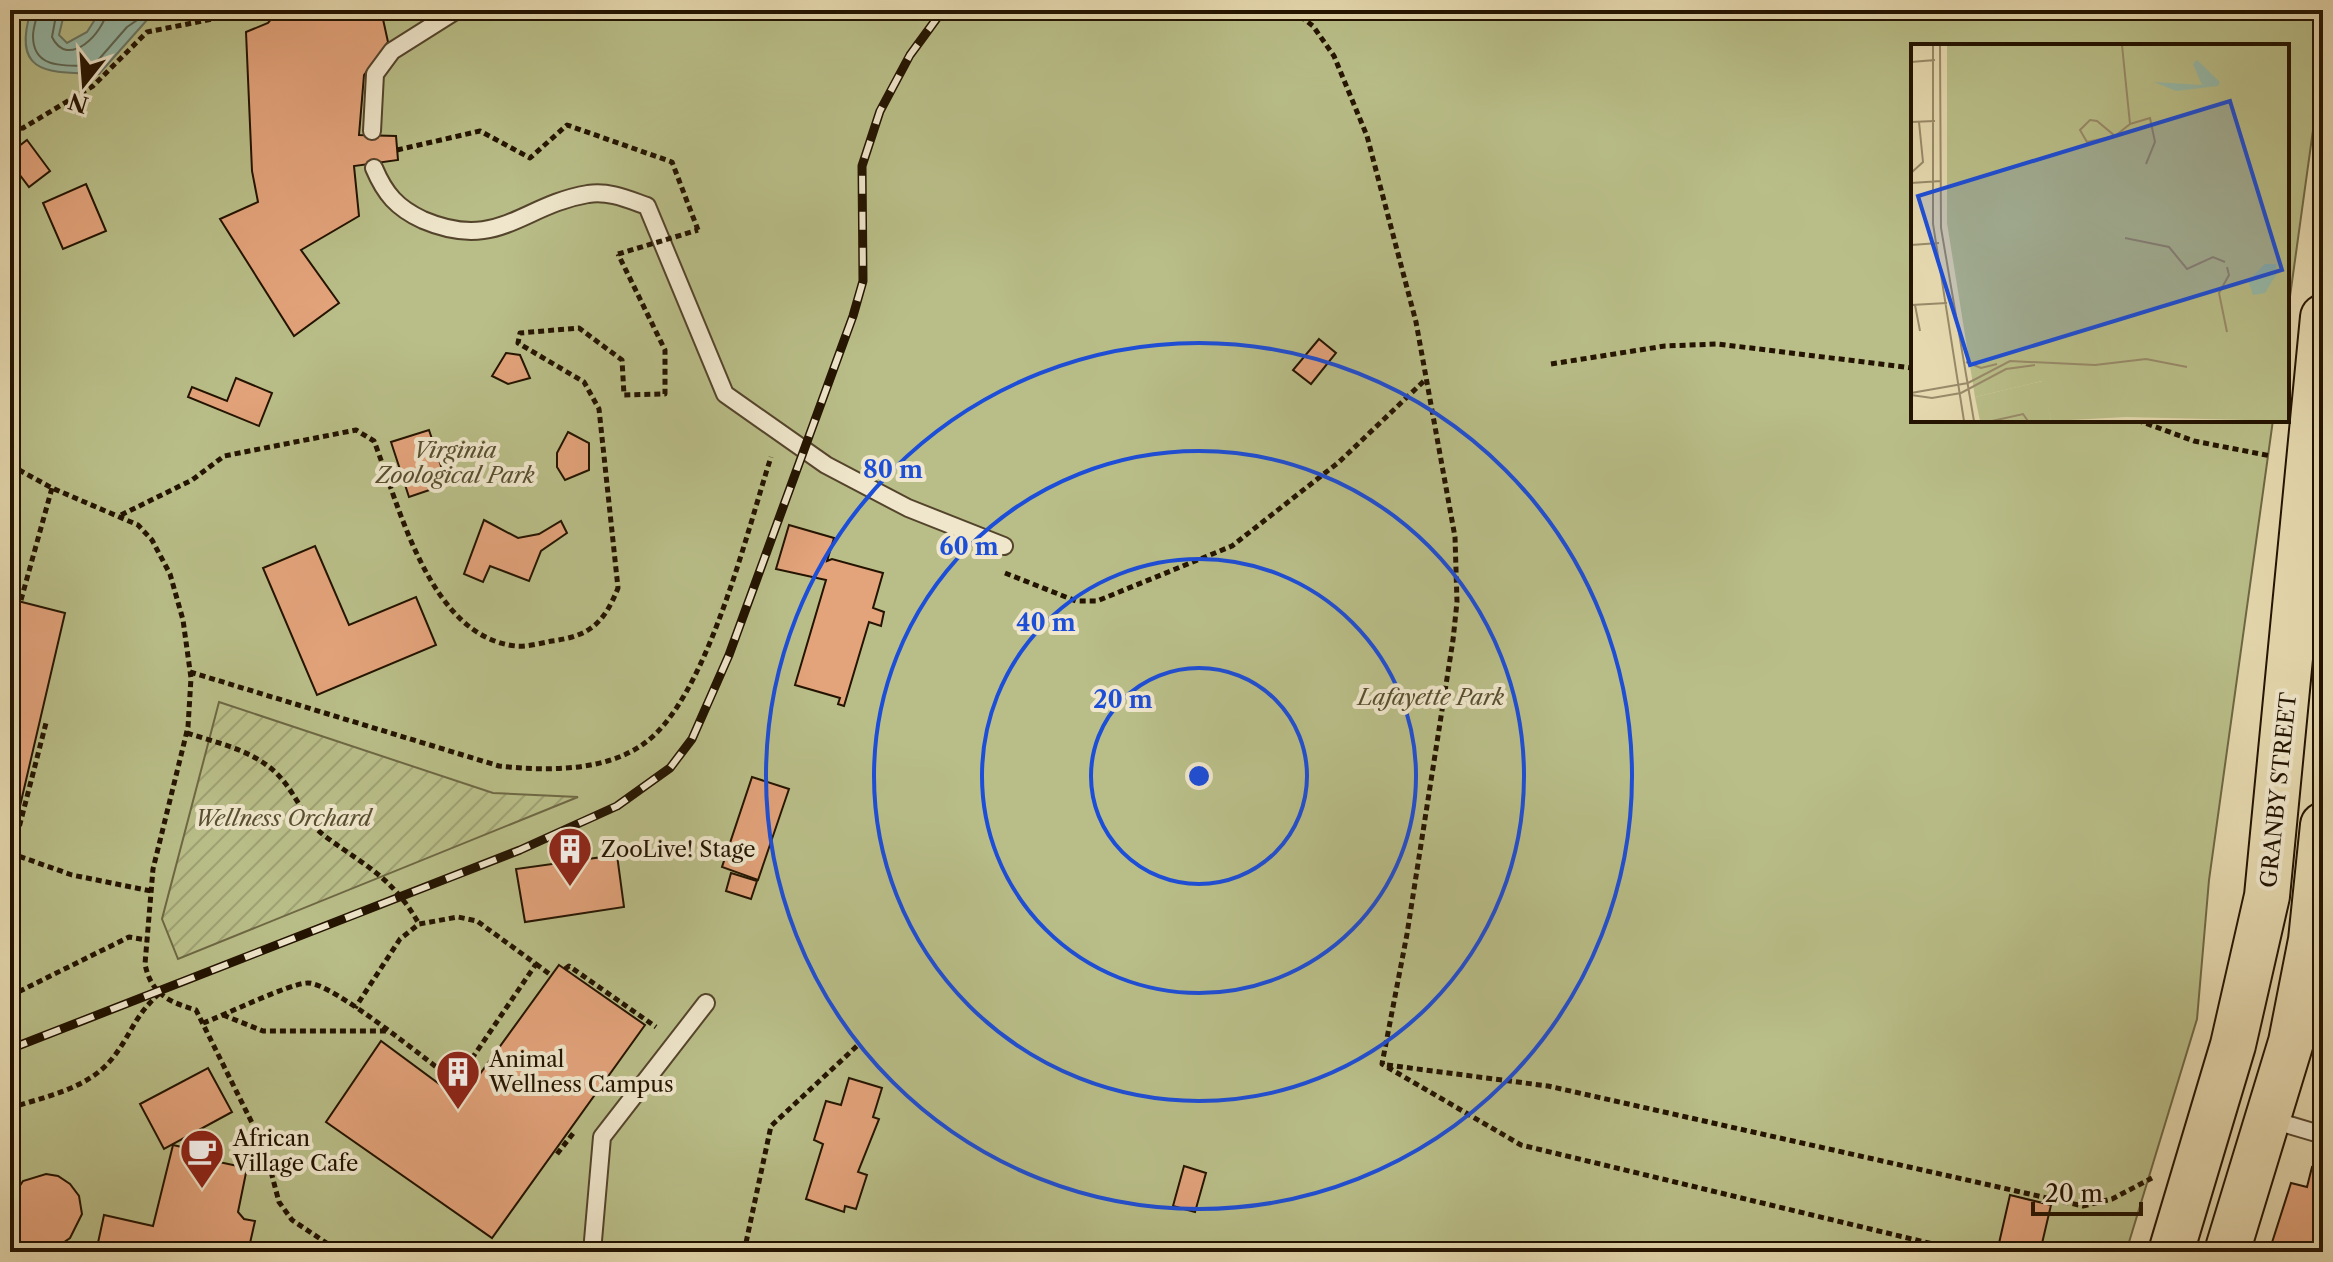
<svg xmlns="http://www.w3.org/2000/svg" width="2333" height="1262" viewBox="0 0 2333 1262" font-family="'Libre Caslon Text',serif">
	<defs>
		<pattern id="garden-furrows" width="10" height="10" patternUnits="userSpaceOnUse" patternTransform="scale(2)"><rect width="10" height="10" fill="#b9be88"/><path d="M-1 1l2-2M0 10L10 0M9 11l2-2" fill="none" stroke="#9fa274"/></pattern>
	</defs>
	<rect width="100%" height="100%" fill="#e6d9af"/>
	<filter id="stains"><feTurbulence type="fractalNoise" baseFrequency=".0025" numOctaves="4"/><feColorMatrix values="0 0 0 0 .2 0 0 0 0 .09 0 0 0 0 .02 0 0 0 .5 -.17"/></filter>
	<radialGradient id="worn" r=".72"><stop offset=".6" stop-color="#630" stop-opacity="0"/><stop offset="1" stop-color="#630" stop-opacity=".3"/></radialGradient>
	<path fill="#b9be88" stroke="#6e6844" stroke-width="2" d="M 10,10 L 2323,10 L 2323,58 L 2287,318 L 2287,46 L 1913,46 L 1913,420 L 2273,420 L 2209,880 L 2197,1019 L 2126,1252 L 10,1252 Z"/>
	<path fill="url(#garden-furrows)" stroke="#6e6844" stroke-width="2" d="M 219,702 L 493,793 L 578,797 L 178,959 L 162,919 Z"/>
	<path fill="#96baa9" stroke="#687765" stroke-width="2" d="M 31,10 L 65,10 L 59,35 L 67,43 L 87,32 L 101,10 L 225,10 L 178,12 L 147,20 L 99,74 C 49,72 11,76 31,10 Z"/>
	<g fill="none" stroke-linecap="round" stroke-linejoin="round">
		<g stroke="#5c6654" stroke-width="2">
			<path d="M 38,10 C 37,18 33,27 33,36 C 33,71 68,65 93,66 L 127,27 L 152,10"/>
			<path d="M 57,10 L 52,37 C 68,70 104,33 107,10"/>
		</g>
	</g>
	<g fill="#e3a37b" stroke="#231300" stroke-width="2">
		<path d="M 279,10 L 381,10 L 388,42 L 364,75 L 359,135 L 396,136 L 398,160 L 354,166 L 359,216 L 301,250 L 339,303 L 294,336 L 220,219 L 258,202 L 252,171 L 246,32 L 268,23 Z"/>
		<path d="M 27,140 L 50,171 L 29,187 L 10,162 L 10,153 Z"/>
		<path d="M 86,184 L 106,231 L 63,249 L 43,203 Z"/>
		<path d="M 1319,339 L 1336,353 L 1311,384 L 1293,370 Z"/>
		<path d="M 506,353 L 520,355 L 530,378 L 508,384 L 492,376 Z"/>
		<path d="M 236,378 L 272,393 L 259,426 L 188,397 L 192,387 L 227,401 Z"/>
		<path d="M 429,430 L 447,484 L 409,497 L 391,442 Z"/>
		<path d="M 568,432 L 589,443 L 589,470 L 565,480 L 557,467 L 557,453 Z"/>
		<path d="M 484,520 L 518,538 L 539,534 L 561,521 L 567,533 L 541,551 L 529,581 L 490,566 L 483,582 L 464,574 Z"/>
		<path d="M 789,525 L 834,538 L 827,561 L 832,559 L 883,573 L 873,608 L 884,612 L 881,626 L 869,622 L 844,706 L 838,704 L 840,698 L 795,685 L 826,580 L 776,569 Z"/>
		<path d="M 315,546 L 349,625 L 416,597 L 436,645 L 317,695 L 263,568 Z"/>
		<path d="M 10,599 L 65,613 L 20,806 L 10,804 Z"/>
		<path d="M 752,777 L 789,789 L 758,880 L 722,867 Z"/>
		<path d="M 617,855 L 624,907 L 525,922 L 516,869 Z"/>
		<path d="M 731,873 L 757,881 L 751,899 L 726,891 Z"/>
		<path d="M 559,965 L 645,1025 L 492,1238 L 326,1122 L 381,1041 L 461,1100 Z"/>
		<path d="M 208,1068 L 232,1112 L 164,1149 L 140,1104 Z"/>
		<path d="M 849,1078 L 882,1088 L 873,1117 L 879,1119 L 858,1172 L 867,1175 L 856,1209 L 845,1206 L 844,1212 L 806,1199 L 823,1144 L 814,1140 L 826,1101 L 841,1105 Z"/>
		<path d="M 173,1145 L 221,1156 L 219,1162 L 247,1168 L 238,1212 L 244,1219 L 255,1221 L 248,1252 L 215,1247 L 214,1252 L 96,1252 L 104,1215 L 153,1226 Z"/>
		<path d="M 1184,1166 L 1206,1173 L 1195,1212 L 1173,1206 Z"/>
		<path d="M 2312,1167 L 2323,1170 L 2323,1252 L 2269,1252 L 2291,1183 L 2307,1187 Z"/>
		<path d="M 46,1174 L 58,1176 L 70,1184 L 79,1196 L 82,1214 L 70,1238 L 57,1247 L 36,1246 L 32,1252 L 23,1252 L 16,1247 L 20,1236 L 10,1219 L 10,1201 L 23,1181 Z"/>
		<path d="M 2010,1195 L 2051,1205 L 2040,1252 L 1997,1252 Z"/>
	</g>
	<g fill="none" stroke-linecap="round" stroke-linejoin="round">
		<g stroke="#54442c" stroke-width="20">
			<g id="service">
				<path d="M 372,131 L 375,74 L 392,51 L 457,10"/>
				<path d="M 374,168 C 385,194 397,208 423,220 C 498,252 522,205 588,194 C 610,191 627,199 647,206 L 725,394 L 826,465 L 908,508 L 1004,546"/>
				<path d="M 2269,1119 L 2323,1135"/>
				<path d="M 592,1252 L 602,1137 L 706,1003"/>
			</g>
		</g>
		<g stroke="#231300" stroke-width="48">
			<g id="primary">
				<path d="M 2171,1252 L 2233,1045 L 2267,896 L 2323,317"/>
				<path d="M 2227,1252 L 2291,1042 L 2311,940 L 2323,825"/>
			</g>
		</g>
		<g stroke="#231300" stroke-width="5" stroke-dasharray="6 4" stroke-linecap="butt">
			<path d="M 1292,10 L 1313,26 L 1334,56 L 1367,136 L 1416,322 L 1455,537 L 1457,602 L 1453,640 L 1407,934 L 1382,1064 L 1521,1145 L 1966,1252"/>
			<path d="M 10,129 L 23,128 L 93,86 L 147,32 L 258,10"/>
			<path d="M 397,150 L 480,131 L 530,158 L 567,125 L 672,162 L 698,230"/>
			<path d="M 1551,364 L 1665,346 L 1718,344 L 1913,368"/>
			<path d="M 2137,420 L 2194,441 L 2271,456"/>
			<path d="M 10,465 L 52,488 L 138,525 L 152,540 L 170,574 L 183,620 L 191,678 L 188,727 L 153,869 L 145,964 C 151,994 169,1002 196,1010 L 265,1149 L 279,1202 L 292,1220 L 340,1252"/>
			<path d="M 121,515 L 192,480 L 224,456 L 356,430 L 374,441 C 400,508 430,637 516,646 C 527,647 541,643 552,641 C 590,636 604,623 618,588 L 599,409 L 584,382 L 518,343 L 520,333 L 579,328 L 622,360 L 624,395 L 665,394 L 665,350 L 618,254"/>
			<path d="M 1005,573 L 1076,601 L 1097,601 L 1232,546 L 1339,462 L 1425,380"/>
			<path d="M 21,600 L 52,488"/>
			<path d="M 190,672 L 499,766 C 544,771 603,772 642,745 C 706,703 747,531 771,457"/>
			<path d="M 187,733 C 221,744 262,752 285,783 C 299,801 307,823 326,837 C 367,867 393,878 419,924"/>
			<path d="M 10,853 L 72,875 L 151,891"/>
			<path d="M 12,855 L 46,723"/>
			<path d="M 536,964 L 552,976"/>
			<path d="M 565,969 L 569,966 L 656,1027"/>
			<path d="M 10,996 L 129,937 L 147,940"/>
			<path d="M 223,1015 L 263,1031 L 386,1031"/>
			<path d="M 203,1023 C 225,1015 288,984 307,983 C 331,981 431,1064 456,1082 L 536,964 L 477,921 L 458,917 L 419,924 L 400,939 L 355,1008"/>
			<path d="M 1387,1065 L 1548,1086 L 2083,1206 L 2112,1199 L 2152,1178"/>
			<path d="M 10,1108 C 44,1097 87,1089 111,1060 C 131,1036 133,1017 159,994"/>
			<path d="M 557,1154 L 575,1131"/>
			<path d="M 744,1252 L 771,1126 L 858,1045"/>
		</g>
		<use href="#service" stroke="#efe6cb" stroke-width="16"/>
		<use href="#primary" stroke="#e6d9af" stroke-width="44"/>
		<g stroke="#231300" stroke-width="9">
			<path id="rail" d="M 10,1049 L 520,850 L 617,806 L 670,768 L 692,739 L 729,655 L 853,316 L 863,281 L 862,166 L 880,111 L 910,55 L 943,10"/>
		</g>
		<use href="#rail" stroke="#efe6cb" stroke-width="6" stroke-dasharray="18" stroke-linecap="butt"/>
		<path stroke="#231300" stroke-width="5" stroke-dasharray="6 4" stroke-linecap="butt" d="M 618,254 L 698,230"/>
	</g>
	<g fill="none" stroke="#1d4ed8" stroke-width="4">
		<circle cx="1199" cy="776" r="108"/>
		<circle cx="1199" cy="776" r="217"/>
		<circle cx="1199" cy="776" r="325"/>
		<circle cx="1199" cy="776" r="433"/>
	</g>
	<defs>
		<g id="building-pin" transform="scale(2.3)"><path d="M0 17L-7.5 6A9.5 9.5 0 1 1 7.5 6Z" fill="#8f2418" stroke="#efe6cb"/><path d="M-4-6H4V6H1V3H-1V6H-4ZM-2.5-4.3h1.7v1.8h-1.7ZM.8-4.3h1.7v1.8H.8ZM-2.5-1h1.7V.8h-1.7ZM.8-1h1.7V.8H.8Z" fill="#fff"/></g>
		<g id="cafe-pin" transform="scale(2.3)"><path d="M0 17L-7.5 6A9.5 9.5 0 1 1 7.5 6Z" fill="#8f2418" stroke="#efe6cb"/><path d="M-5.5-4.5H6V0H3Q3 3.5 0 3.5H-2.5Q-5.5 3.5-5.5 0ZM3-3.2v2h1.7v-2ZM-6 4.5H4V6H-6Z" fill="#fff"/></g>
	</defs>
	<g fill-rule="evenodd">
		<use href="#building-pin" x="570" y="849"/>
		<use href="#building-pin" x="458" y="1072"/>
		<use href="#cafe-pin" x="202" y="1151"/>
	</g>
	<g text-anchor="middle" stroke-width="8" stroke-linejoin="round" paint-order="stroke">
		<g font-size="22" font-style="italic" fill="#584f30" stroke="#efe6cb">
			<text x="455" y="458">Virginia<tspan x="455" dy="25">Zoological Park</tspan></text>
			<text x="1431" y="705">Lafayette Park</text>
			<text x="283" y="826">Wellness Orchard</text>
		</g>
		<g font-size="22" fill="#231300" stroke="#efe6cb">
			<text transform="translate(2278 790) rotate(-84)" y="8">GRANBY STREET</text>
		</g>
		<g font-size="22" fill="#231300" stroke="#efe6cb" text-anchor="start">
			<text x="601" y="857">ZooLive! Stage</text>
			<text x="489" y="1067">Animal<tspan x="489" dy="25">Wellness Campus</tspan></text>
			<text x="233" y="1146">African<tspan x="233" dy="25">Village Cafe</tspan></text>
		</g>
	</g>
	<g transform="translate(1911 44)">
		<rect width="378" height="378" fill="#e6d9af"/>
		<path d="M 36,1 L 378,1 L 378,377 L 215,373 L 140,377 L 131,337 L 64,353 L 36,179 Z" fill="#b9be88"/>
		<path d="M 132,337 L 140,377 L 69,377 L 64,353 Z" fill="#b9be88"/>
		<path d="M 308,105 L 313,141 L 261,143 Z" fill="#b9be88"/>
		<path d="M 286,16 L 309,38 L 307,42 L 265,47 L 243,38 L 291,41 L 282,20 ZM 354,220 L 365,220 L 365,231 L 354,249 L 342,251 L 337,237 Z" fill="#96baa9"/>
		<path fill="none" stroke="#988a69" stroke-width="2" d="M 22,1 L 22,180 L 53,377M 29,1 L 30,184 L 63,377M 0,18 L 24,16M 179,76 L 186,77 L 204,92 L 176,98 L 169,86 ZM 0,78 L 24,77M 219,80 L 239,74 L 244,98 L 235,120M 204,92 L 219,80 L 211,1M 0,129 L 12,118 L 8,78M 0,139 L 30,137M 214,194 L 258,203 L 276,225 L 302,213 L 314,218M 0,201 L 28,199M 316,223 L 318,231 L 308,249 L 316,288M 0,261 L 36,259M 4,261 L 9,287M 55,318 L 70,324 L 86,320M 0,349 L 57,339 L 99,317 L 184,321 L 235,315 L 276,323M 0,351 L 21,354 L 50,349 L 95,325 L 124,321M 81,377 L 112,370 L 117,377"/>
		<path fill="#1d4ed8" fill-opacity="0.15" stroke="#1d4ed8" stroke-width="4" d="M 319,57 L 371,226 L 59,321 L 7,152 Z"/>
		<rect width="378" height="378" fill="none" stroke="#231300" stroke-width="4"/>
	</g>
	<circle cx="1199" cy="776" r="12" fill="#1d4ed8" stroke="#efe6cb" stroke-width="4"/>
	<g font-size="24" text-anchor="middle" font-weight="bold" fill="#1d4ed8" stroke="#efe6cb" stroke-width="8" stroke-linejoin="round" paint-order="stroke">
		<text x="893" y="478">80 m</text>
		<text x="969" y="555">60 m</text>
		<text x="1046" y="631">40 m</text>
		<text x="1123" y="708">20 m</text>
	</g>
	<rect width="2333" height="1262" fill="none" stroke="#e6d9af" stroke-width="40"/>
	<rect x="12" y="12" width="2309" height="1238" fill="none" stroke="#231300" stroke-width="4"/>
	<rect x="20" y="20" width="2293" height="1222" fill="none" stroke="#231300" stroke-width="2"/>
	<g transform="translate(84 84) rotate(197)" stroke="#efe6cb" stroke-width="6" paint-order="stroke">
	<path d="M0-6L14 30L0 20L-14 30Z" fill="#231300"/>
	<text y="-12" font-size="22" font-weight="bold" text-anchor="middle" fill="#231300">N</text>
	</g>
	<path d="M2033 1202v12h108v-12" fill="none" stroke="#231300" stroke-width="4"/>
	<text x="2045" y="1202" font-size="24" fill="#231300" stroke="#efe6cb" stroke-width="6" paint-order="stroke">20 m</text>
	<rect width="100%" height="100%" filter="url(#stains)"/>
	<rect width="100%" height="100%" fill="url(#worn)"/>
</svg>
